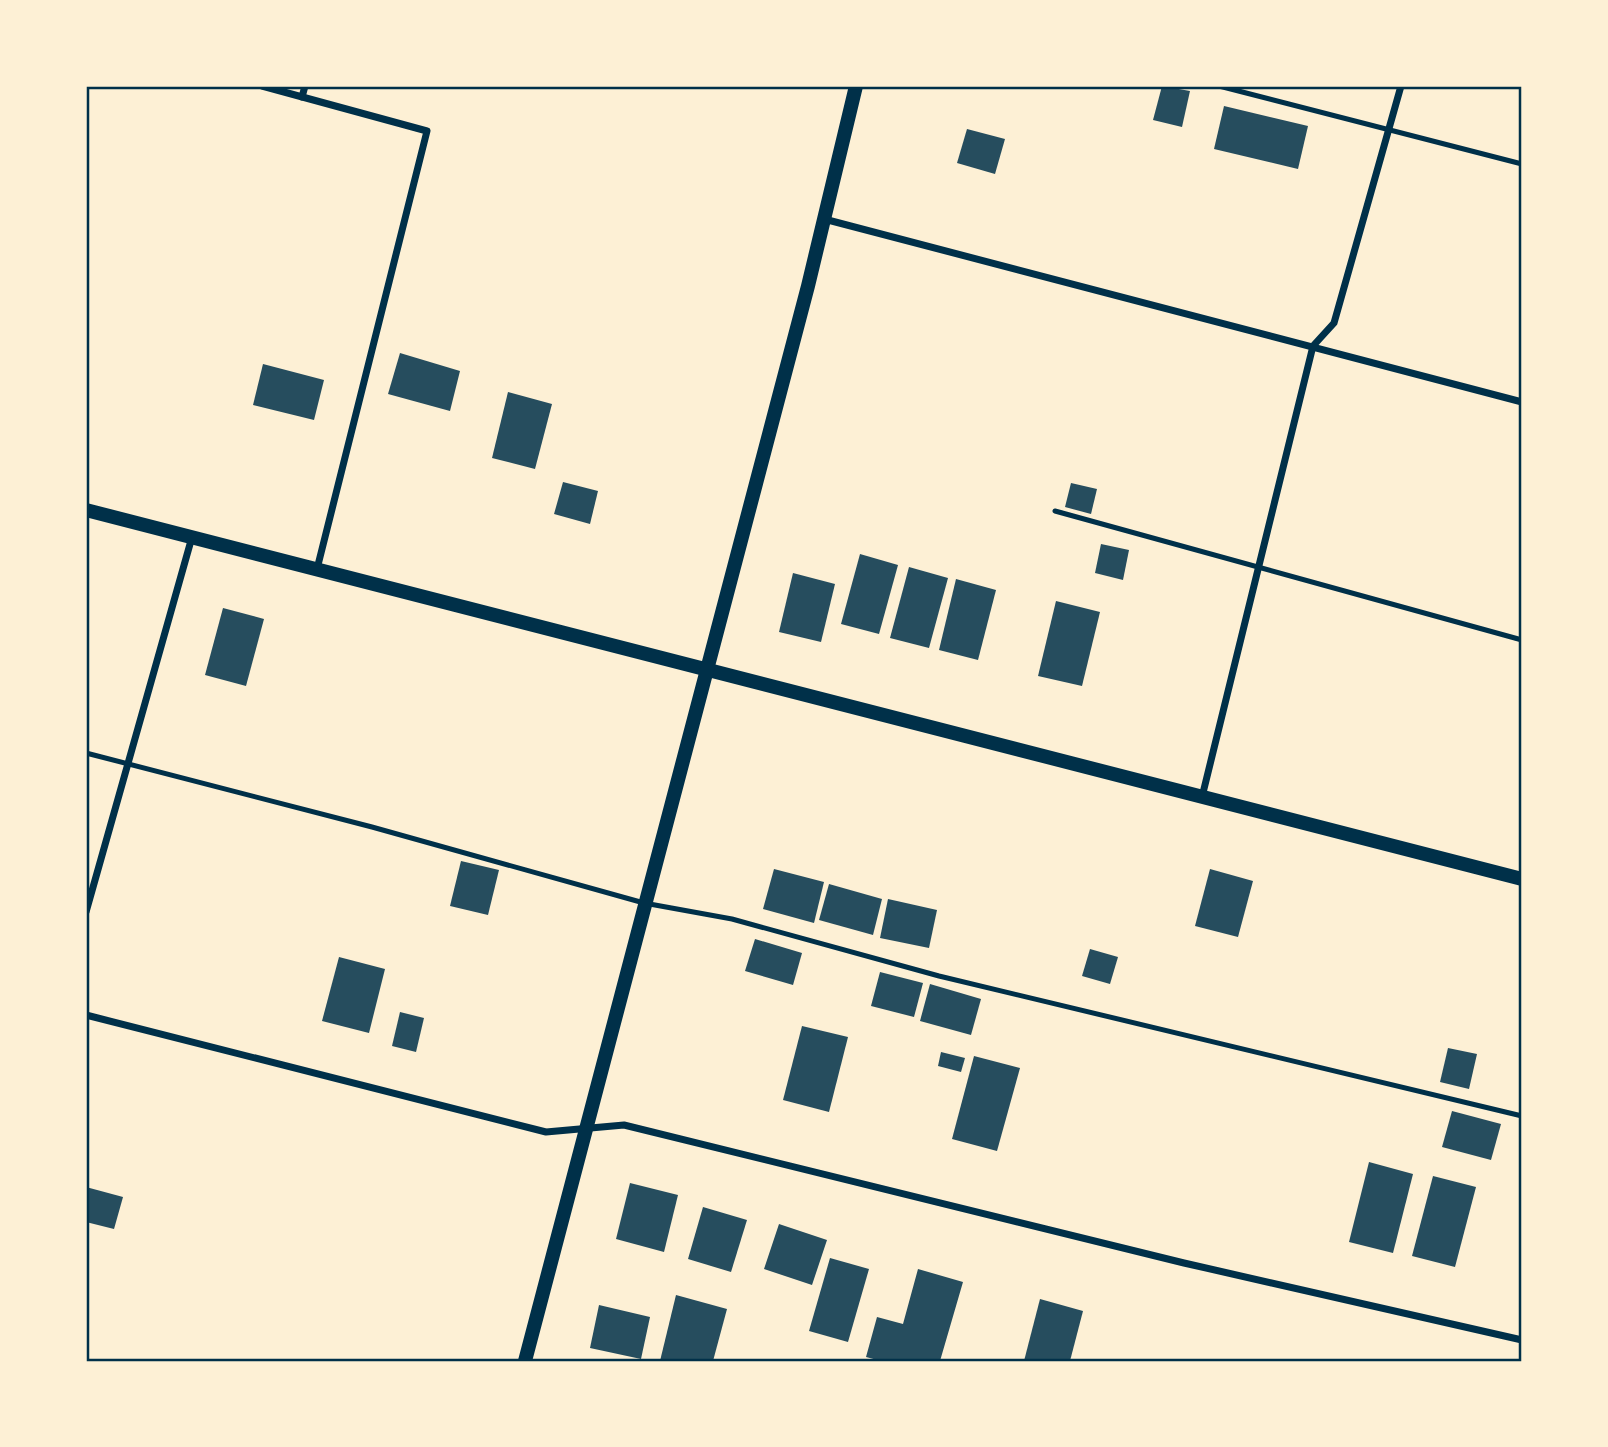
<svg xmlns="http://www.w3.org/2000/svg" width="1608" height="1447" viewBox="0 0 1608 1447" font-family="'Golos Text',sans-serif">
	<rect width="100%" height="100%" fill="#fdf0d5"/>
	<g fill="#264d5e">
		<path d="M 1162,86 L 1190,91 L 1182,127 L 1153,120 Z"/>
		<path d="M 1224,106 L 1308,126 L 1298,169 L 1214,149 Z"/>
		<path d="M 967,129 L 1005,139 L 995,174 L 957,163 Z"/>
		<path d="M 400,353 L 460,371 L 450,411 L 388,394 Z"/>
		<path d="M 263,364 L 324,380 L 314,420 L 253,405 Z"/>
		<path d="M 508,392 L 552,404 L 535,469 L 492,458 Z"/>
		<path d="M 563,482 L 598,491 L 590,524 L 554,514 Z"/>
		<path d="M 1071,483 L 1097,489 L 1091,514 L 1065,507 Z"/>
		<path d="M 1101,544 L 1129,550 L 1123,580 L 1095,573 Z"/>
		<path d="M 860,554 L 898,565 L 879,634 L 841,624 Z"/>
		<path d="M 909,567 L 948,578 L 929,648 L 890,638 Z"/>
		<path d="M 793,573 L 835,584 L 821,642 L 779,632 Z"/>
		<path d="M 956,579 L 996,590 L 978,660 L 939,650 Z"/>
		<path d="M 1056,601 L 1100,612 L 1082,686 L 1038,676 Z"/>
		<path d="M 223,608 L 264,619 L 246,686 L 205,675 Z"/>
		<path d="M 461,861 L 499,870 L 488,915 L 450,906 Z"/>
		<path d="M 774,869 L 824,882 L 814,923 L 763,909 Z"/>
		<path d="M 1210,869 L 1253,881 L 1238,937 L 1195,926 Z"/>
		<path d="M 829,884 L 882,899 L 873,935 L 819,920 Z"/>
		<path d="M 888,899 L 937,910 L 929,948 L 880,938 Z"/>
		<path d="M 755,939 L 802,953 L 793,985 L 745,971 Z"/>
		<path d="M 1090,949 L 1118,957 L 1110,984 L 1082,976 Z"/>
		<path d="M 339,957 L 385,969 L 369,1033 L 322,1021 Z"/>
		<path d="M 880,972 L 923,983 L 914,1017 L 871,1006 Z"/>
		<path d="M 930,984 L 981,999 L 971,1035 L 920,1021 Z"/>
		<path d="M 400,1012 L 424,1018 L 416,1052 L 392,1046 Z"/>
		<path d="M 802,1026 L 848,1037 L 829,1112 L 783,1100 Z"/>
		<path d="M 1448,1048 L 1477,1054 L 1469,1089 L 1440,1082 Z"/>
		<path d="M 941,1052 L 965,1058 L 961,1072 L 938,1066 Z"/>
		<path d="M 974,1056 L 1020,1068 L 997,1151 L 952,1139 Z"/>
		<path d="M 1452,1111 L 1501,1124 L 1491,1160 L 1442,1147 Z"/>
		<path d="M 1369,1162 L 1413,1174 L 1393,1253 L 1349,1242 Z"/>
		<path d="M 1433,1176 L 1476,1187 L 1455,1267 L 1412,1256 Z"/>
		<path d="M 630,1183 L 678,1195 L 664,1252 L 616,1239 Z"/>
		<path d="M 86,1187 L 123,1197 L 114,1229 L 86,1222 Z"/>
		<path d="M 703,1207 L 747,1220 L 731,1272 L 688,1259 Z"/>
		<path d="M 779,1224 L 827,1240 L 812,1285 L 764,1269 Z"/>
		<path d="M 830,1258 L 869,1269 L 848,1342 L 809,1331 Z"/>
		<path d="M 918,1269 L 963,1282 L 940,1361 L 881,1361 L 866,1357 L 877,1317 L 903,1324 Z"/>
		<path d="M 676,1295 L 727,1309 L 713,1361 L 660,1361 Z"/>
		<path d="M 1040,1299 L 1083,1311 L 1070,1361 L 1024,1361 Z"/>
		<path d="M 599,1305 L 650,1317 L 641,1359 L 590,1348 Z"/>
	</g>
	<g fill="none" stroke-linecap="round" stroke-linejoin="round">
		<g stroke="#003049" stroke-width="5">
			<path d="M 1219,86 L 1522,164"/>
			<path d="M 1055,511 L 1522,640"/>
			<path d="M 86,753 L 372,827 L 644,903 L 732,919 L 939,976 L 1522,1116"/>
		</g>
		<g stroke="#003049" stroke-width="7">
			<path d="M 262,86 L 427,131 L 317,569"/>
			<path d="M 302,97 L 305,86"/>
			<path d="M 824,219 L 1522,402"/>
			<path d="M 1202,797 L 1313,346 L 1334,323 L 1401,86"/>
			<path d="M 86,912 L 192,537"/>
			<path d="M 86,1015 L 546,1132 L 624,1125 L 1184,1263 L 1522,1340"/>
		</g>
		<g stroke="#003049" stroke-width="14">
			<path d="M 86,510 L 1522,879"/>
			<path d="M 525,1361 L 808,286 L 856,86"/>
		</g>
	</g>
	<rect width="1608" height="1447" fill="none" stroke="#fdf0d5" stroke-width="175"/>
	<rect x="88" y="88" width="1432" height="1272" fill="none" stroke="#003049" stroke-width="2.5"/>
</svg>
